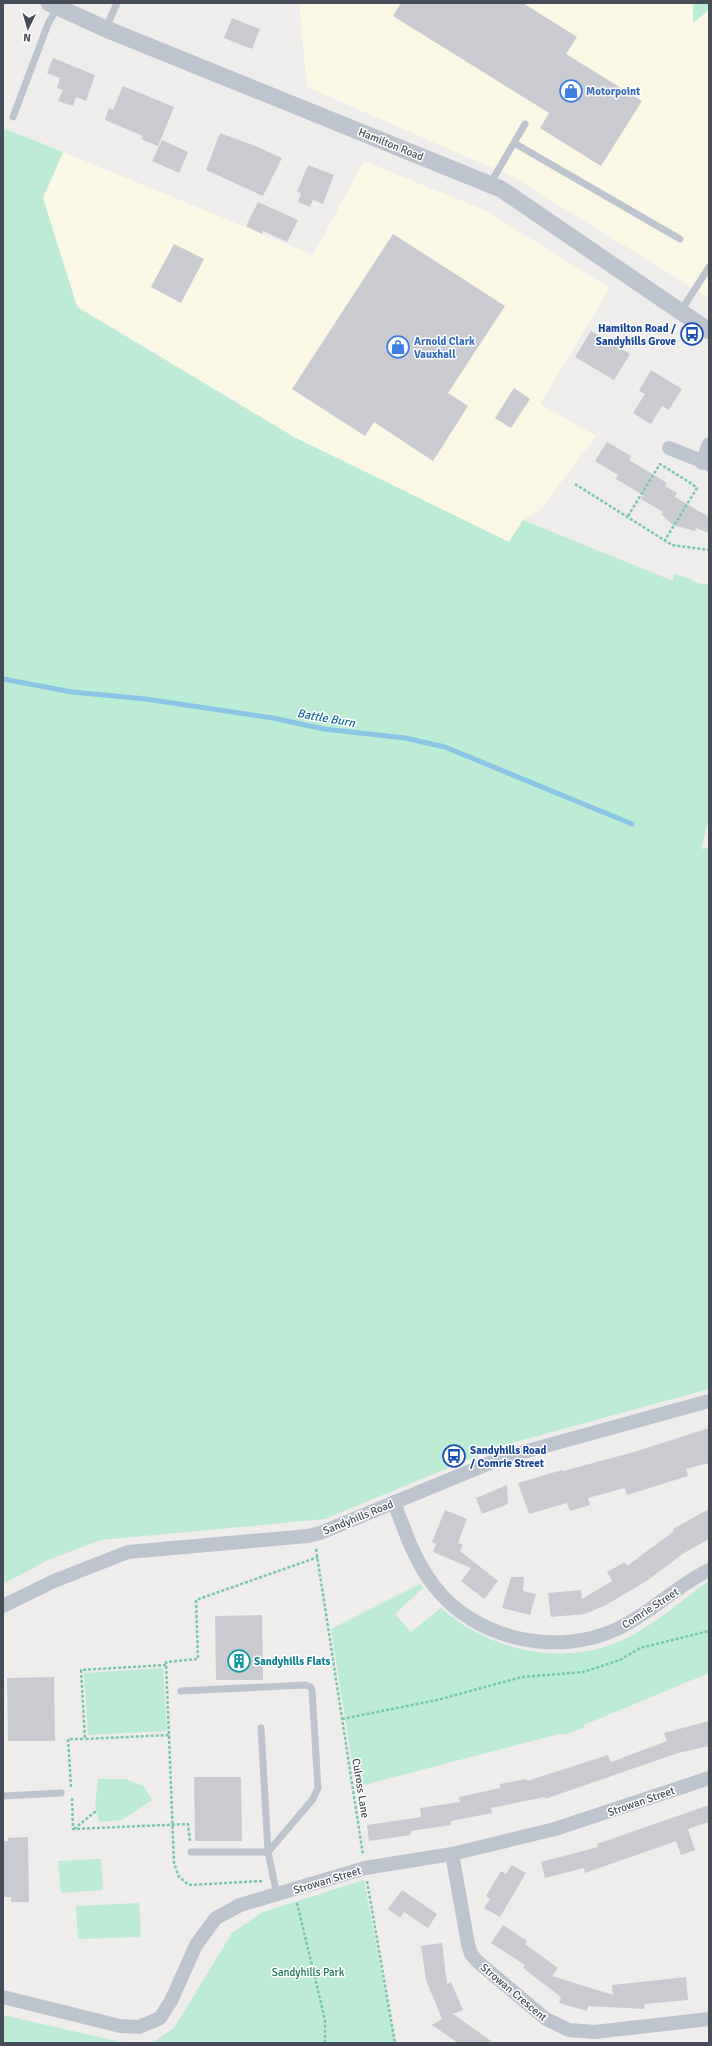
<svg xmlns="http://www.w3.org/2000/svg" width="712" height="2046" viewBox="0 0 712 2046" font-family="Signika,sans-serif">
	<rect width="100%" height="100%" fill="#efecec"/>
	<g fill="#faf7e5">
		<path d="M 299,3 L 693,3 L 693,23 L 709,10 L 709,298 L 515,178 L 307,87 Z"/>
		<path d="M 63,152 L 313,255 L 364,161 L 484,210 L 610,288 L 540,404 L 596,436 L 541,509 L 523,520 L 509,543 L 294,437 L 77,306 L 43,198 Z"/>
	</g>
	<g fill="#bcebd6">
		<path d="M 693,3 L 709,3 L 709,10 L 693,23 Z"/>
		<path d="M 3,128 L 63,152 L 43,198 L 77,307 L 294,437 L 509,542 L 523,520 L 673,581 L 673,574 L 688,578 L 696,583 L 709,585 L 709,819 L 701,849 L 709,848 L 709,1389 L 501,1446 L 325,1519 L 101,1540 L 48,1560 L 3,1584 Z"/>
		<path d="M 709,1581 L 709,1673 L 584,1725 L 584,1728 L 564,1735 L 563,1733 L 356,1787 L 331,1629 L 420,1584 L 423,1588 L 395,1614 L 411,1632 L 441,1608 C 492,1653 570,1669 631,1636 C 659,1621 683,1599 709,1581 Z"/>
		<path d="M 163,1668 L 167,1731 L 88,1735 L 84,1673 Z"/>
		<path d="M 98,1779 L 125,1779 L 144,1786 L 152,1800 L 122,1820 L 99,1822 L 95,1807 Z"/>
		<path d="M 101,1859 L 103,1890 L 61,1893 L 58,1861 Z"/>
		<path d="M 364,1880 L 395,2043 L 3,2043 L 3,2015 L 125,2043 L 152,2043 L 174,2028 L 232,1933 L 263,1912 Z"/>
		<path d="M 139,1903 L 141,1937 L 78,1939 L 76,1906 Z"/>
	</g>
	<g fill="none" stroke-linecap="round" stroke-linejoin="round">
		<path stroke="#8bc4e6" stroke-width="5" d="M 3,679 L 72,692 L 146,699 L 273,718 L 324,729 L 405,738 L 445,747 L 632,824"/>
	</g>
	<g fill="#cacad1">
		<path d="M 401,3 L 523,3 L 577,37 L 566,54 L 642,101 L 601,166 L 540,128 L 549,113 L 393,16 Z"/>
		<path d="M 232,18 L 260,29 L 252,49 L 224,38 Z"/>
		<path d="M 53,58 L 95,75 L 86,101 L 76,97 L 73,106 L 58,101 L 63,90 L 57,88 L 60,78 L 47,73 Z"/>
		<path d="M 123,86 L 174,107 L 158,146 L 141,139 L 143,136 L 105,120 L 109,108 L 113,110 Z"/>
		<path d="M 220,133 L 253,145 L 282,158 L 263,196 L 206,170 Z"/>
		<path d="M 162,140 L 188,152 L 179,173 L 152,161 Z"/>
		<path d="M 308,165 L 334,175 L 323,204 L 313,200 L 310,207 L 298,202 L 301,193 L 297,192 Z"/>
		<path d="M 258,202 L 298,220 L 287,242 L 263,231 L 262,234 L 246,226 Z"/>
		<path d="M 393,234 L 505,306 L 448,393 L 468,406 L 433,461 L 374,422 L 365,436 L 292,389 Z"/>
		<path d="M 174,244 L 204,259 L 181,303 L 151,287 Z"/>
		<path d="M 591,331 L 630,354 L 614,380 L 575,357 Z"/>
		<path d="M 651,370 L 682,389 L 669,410 L 662,406 L 651,424 L 633,413 L 645,394 L 639,391 Z"/>
		<path d="M 514,388 L 530,399 L 511,428 L 495,418 Z"/>
		<path d="M 607,442 L 631,456 L 629,460 L 667,483 L 665,486 L 677,493 L 675,497 L 709,517 L 709,533 L 696,528 L 695,531 L 673,525 L 661,514 L 663,512 L 641,499 L 643,495 L 616,479 L 618,475 L 595,461 Z"/>
		<path d="M 709,1428 L 709,1463 L 686,1469 L 688,1476 L 627,1495 L 625,1488 L 588,1498 L 590,1505 L 570,1511 L 567,1503 L 529,1514 L 518,1483 L 562,1470 L 563,1471 L 634,1452 Z"/>
		<path d="M 507,1485 L 508,1504 L 482,1514 L 476,1498 Z"/>
		<path d="M 709,1509 L 709,1539 L 684,1553 L 648,1580 L 606,1605 L 585,1614 L 551,1617 L 548,1593 L 581,1590 L 582,1599 L 612,1581 L 607,1572 L 625,1562 L 627,1566 L 674,1531 L 673,1529 Z"/>
		<path d="M 445,1510 L 467,1519 L 458,1543 L 463,1545 L 460,1551 L 498,1581 L 484,1599 L 461,1581 L 471,1568 L 433,1552 L 436,1544 L 432,1542 Z"/>
		<path d="M 511,1577 L 524,1577 L 523,1591 L 536,1594 L 530,1615 L 502,1608 Z"/>
		<path d="M 262,1615 L 263,1680 L 216,1680 L 215,1616 Z"/>
		<path d="M 54,1677 L 55,1741 L 8,1741 L 7,1678 Z"/>
		<path d="M 709,1721 L 709,1746 L 678,1753 L 545,1799 L 545,1797 L 491,1808 L 492,1813 L 451,1821 L 451,1825 L 411,1831 L 411,1835 L 369,1841 L 367,1825 L 421,1817 L 420,1808 L 460,1802 L 459,1797 L 500,1788 L 500,1784 L 526,1779 L 527,1781 L 608,1755 L 611,1762 L 667,1741 L 664,1733 Z"/>
		<path d="M 194,1777 L 241,1777 L 242,1841 L 195,1841 Z"/>
		<path d="M 709,1805 L 709,1822 L 688,1829 L 695,1850 L 681,1855 L 676,1841 L 585,1873 L 584,1868 L 545,1878 L 541,1862 L 598,1847 L 597,1844 Z"/>
		<path d="M 28,1837 L 29,1902 L 11,1902 L 11,1897 L 3,1897 L 3,1841 L 8,1841 L 8,1838 Z"/>
		<path d="M 512,1865 L 526,1873 L 500,1917 L 484,1908 L 490,1899 L 486,1896 L 501,1871 L 506,1874 Z"/>
		<path d="M 402,1890 L 437,1914 L 428,1928 L 404,1912 L 400,1918 L 388,1909 Z"/>
		<path d="M 503,1925 L 527,1941 L 525,1944 L 558,1968 L 552,1976 L 613,1995 L 612,1985 L 686,1977 L 688,2000 L 643,2004 L 645,2005 L 644,2009 L 588,2006 L 587,2011 L 559,2003 L 561,1997 L 523,1968 L 525,1965 L 491,1943 Z"/>
		<path d="M 442,1943 L 447,1984 L 451,1982 L 463,2010 L 453,2014 L 494,2043 L 458,2043 L 432,2025 L 442,2019 L 426,1980 L 421,1946 Z"/>
	</g>
	<g fill="none" stroke-linecap="round" stroke-linejoin="round">
		<g stroke="#76c7ac" stroke-width="2.5" stroke-dasharray="3 2" stroke-linecap="butt">
			<path d="M 575,484 L 672,545 L 709,550"/>
			<path d="M 628,516 L 660,464 L 692,484 L 697,488 L 665,540"/>
			<path d="M 316,1549 L 363,1855"/>
			<path d="M 166,1665 L 81,1670 L 85,1739 L 169,1735"/>
			<path d="M 342,1719 L 437,1700 L 522,1677 L 583,1672 L 620,1660 L 640,1648 L 709,1631"/>
			<path d="M 71,1787 L 68,1739 L 85,1739"/>
			<path d="M 72,1798 L 73,1829 L 188,1824 L 190,1842"/>
			<path d="M 74,1829 L 96,1811"/>
			<path d="M 262,1881 L 189,1885 L 179,1877 L 174,1863 L 166,1662 L 198,1659 L 196,1600 L 318,1557"/>
			<path d="M 367,1881 L 395,2043"/>
			<path d="M 297,1903 L 325,2020 L 325,2043"/>
		</g>
		<g stroke="#bec4ce" stroke-width="7">
			<path d="M 106,28 L 117,3"/>
			<path d="M 13,117 L 48,24 L 58,6"/>
			<path d="M 514,143 L 680,239"/>
			<path d="M 490,184 L 525,124"/>
			<path d="M 681,311 L 709,267"/>
			<path d="M 181,1691 L 305,1685 L 311,1687 L 312,1690 L 318,1788 L 313,1799 L 268,1852 L 277,1895"/>
			<path d="M 3,1796 L 61,1793"/>
			<path d="M 191,1852 L 268,1852 L 261,1728"/>
		</g>
		<g stroke="#bec4ce" stroke-width="14">
			<path d="M 669,448 L 709,464"/>
			<path d="M 702,463 L 709,444"/>
			<path d="M 394,1502 C 405,1532 415,1562 435,1587 C 476,1640 557,1657 617,1629 C 650,1614 676,1586 709,1570"/>
			<path d="M 3,1606 L 54,1581 L 128,1552 L 308,1536 L 320,1533 L 502,1458 L 709,1401"/>
			<path d="M 452,1854 L 468,1944 L 471,1954 L 478,1962 L 546,2019 L 569,2030 L 595,2032 L 709,2019"/>
			<path d="M 3,1997 L 120,2026 L 139,2027 L 160,2018 L 171,2001 L 196,1945 L 216,1918 L 240,1905 L 365,1868 L 452,1854 L 555,1829 L 709,1778"/>
		</g>
		<path stroke="#bec4ce" stroke-width="17" d="M 49,3 L 106,29 L 501,189 L 709,331"/>
	</g>
	<defs>
		<g id="shop-ring" transform="scale(1.15)"><circle r="9.5" fill="#fff" stroke="#3f7fe0" stroke-width="1.5"/><path d="M-5-2.5h2.3a2.7 3.5 0 0 1 5.4 0H5L5.5 6h-11ZM-1.5-2.5h3a1.5 2.3 0 0 0-3 0Z" fill="#3f7fe0"/></g>
		<g id="bus-ring" transform="scale(1.15)"><circle r="9.5" fill="#fff" stroke="#1a4fb4" stroke-width="1.5"/><path d="M-5-6H5V4H4V6H2V4H-2V6H-4V4H-5ZM-3.5-4V0h7V-4ZM-3.5 1.2v1.5H-2V1.2ZM2 1.2v1.5H3.5V1.2Z" fill="#1a4fb4"/></g>
		<g id="building-ring" transform="scale(1.15)"><circle r="9.5" fill="#fff" stroke="#0f9aa8" stroke-width="1.5"/><path d="M-4-6H4V6H1V3H-1V6H-4ZM-2.5-4.3h1.7v1.8h-1.7ZM.8-4.3h1.7v1.8H.8ZM-2.5-1h1.7V.8h-1.7ZM.8-1h1.7V.8H.8Z" fill="#0f9aa8"/></g>
	</defs>
	<g fill-rule="evenodd">
		<use href="#shop-ring" x="571" y="91"/>
		<use href="#bus-ring" x="692" y="334"/>
		<use href="#shop-ring" x="398" y="347"/>
		<use href="#bus-ring" x="454" y="1456"/>
		<use href="#building-ring" x="239" y="1661"/>
	</g>
	<g text-anchor="middle" stroke-width="3" stroke-linejoin="round" paint-order="stroke">
		<g font-size="11" font-weight="bold" fill="#366cbe" stroke="#fff" text-anchor="start">
			<text x="586" y="95">Motorpoint</text>
			<text x="414" y="345">Arnold Clark<tspan x="414" dy="13">Vauxhall</tspan></text>
		</g>
		<g font-size="11" fill="#464c58" stroke="#fff">
			<text transform="translate(391 144) rotate(22)" y="4">Hamilton Road</text>
			<text transform="translate(358 1517) rotate(-22)" y="4">Sandyhills Road</text>
			<text transform="translate(650 1608) rotate(-33)" y="4">Comrie Street</text>
			<text transform="translate(361 1788) rotate(81)" y="4">Culross Lane</text>
			<text transform="translate(641 1801) rotate(-19)" y="4">Strowan Street</text>
			<text transform="translate(327 1880) rotate(-17)" y="4">Strowan Street</text>
			<text transform="translate(514 1992) rotate(40)" y="4">Strowan Crescent</text>
		</g>
		<g font-size="11" font-weight="bold" fill="#164399" stroke="#fff" text-anchor="end">
			<text x="676" y="332">Hamilton Road /<tspan x="676" dy="13">Sandyhills Grove</tspan></text>
			<text x="470" y="1454" text-anchor="start">Sandyhills Road<tspan x="470" dy="13">/ Comrie Street</tspan></text>
		</g>
		<g font-size="11" font-weight="bold" fill="#0d838f" stroke="#fff" text-anchor="start">
			<text x="254" y="1665">Sandyhills Flats</text>
		</g>
		<g font-size="11" fill="#1b7556" stroke="#fff">
			<text x="308" y="1976">Sandyhills Park</text>
		</g>
		<g font-size="12" font-style="italic" fill="#136a9e" stroke="#fff">
			<text transform="translate(326 718) rotate(10)" y="4">Battle Burn</text>
		</g>
	</g>
	<rect width="712" height="2046" fill="none" stroke="#464c58" stroke-width="8"/>
	<g transform="translate(28 28) rotate(185)" stroke="#ffffff" stroke-width="3" paint-order="stroke">
	<path d="M0-3L7 15L0 10L-7 15Z" fill="#464c58"/>
	<text y="-6" font-size="11" font-weight="bold" text-anchor="middle" fill="#464c58">N</text>
	</g>
</svg>
